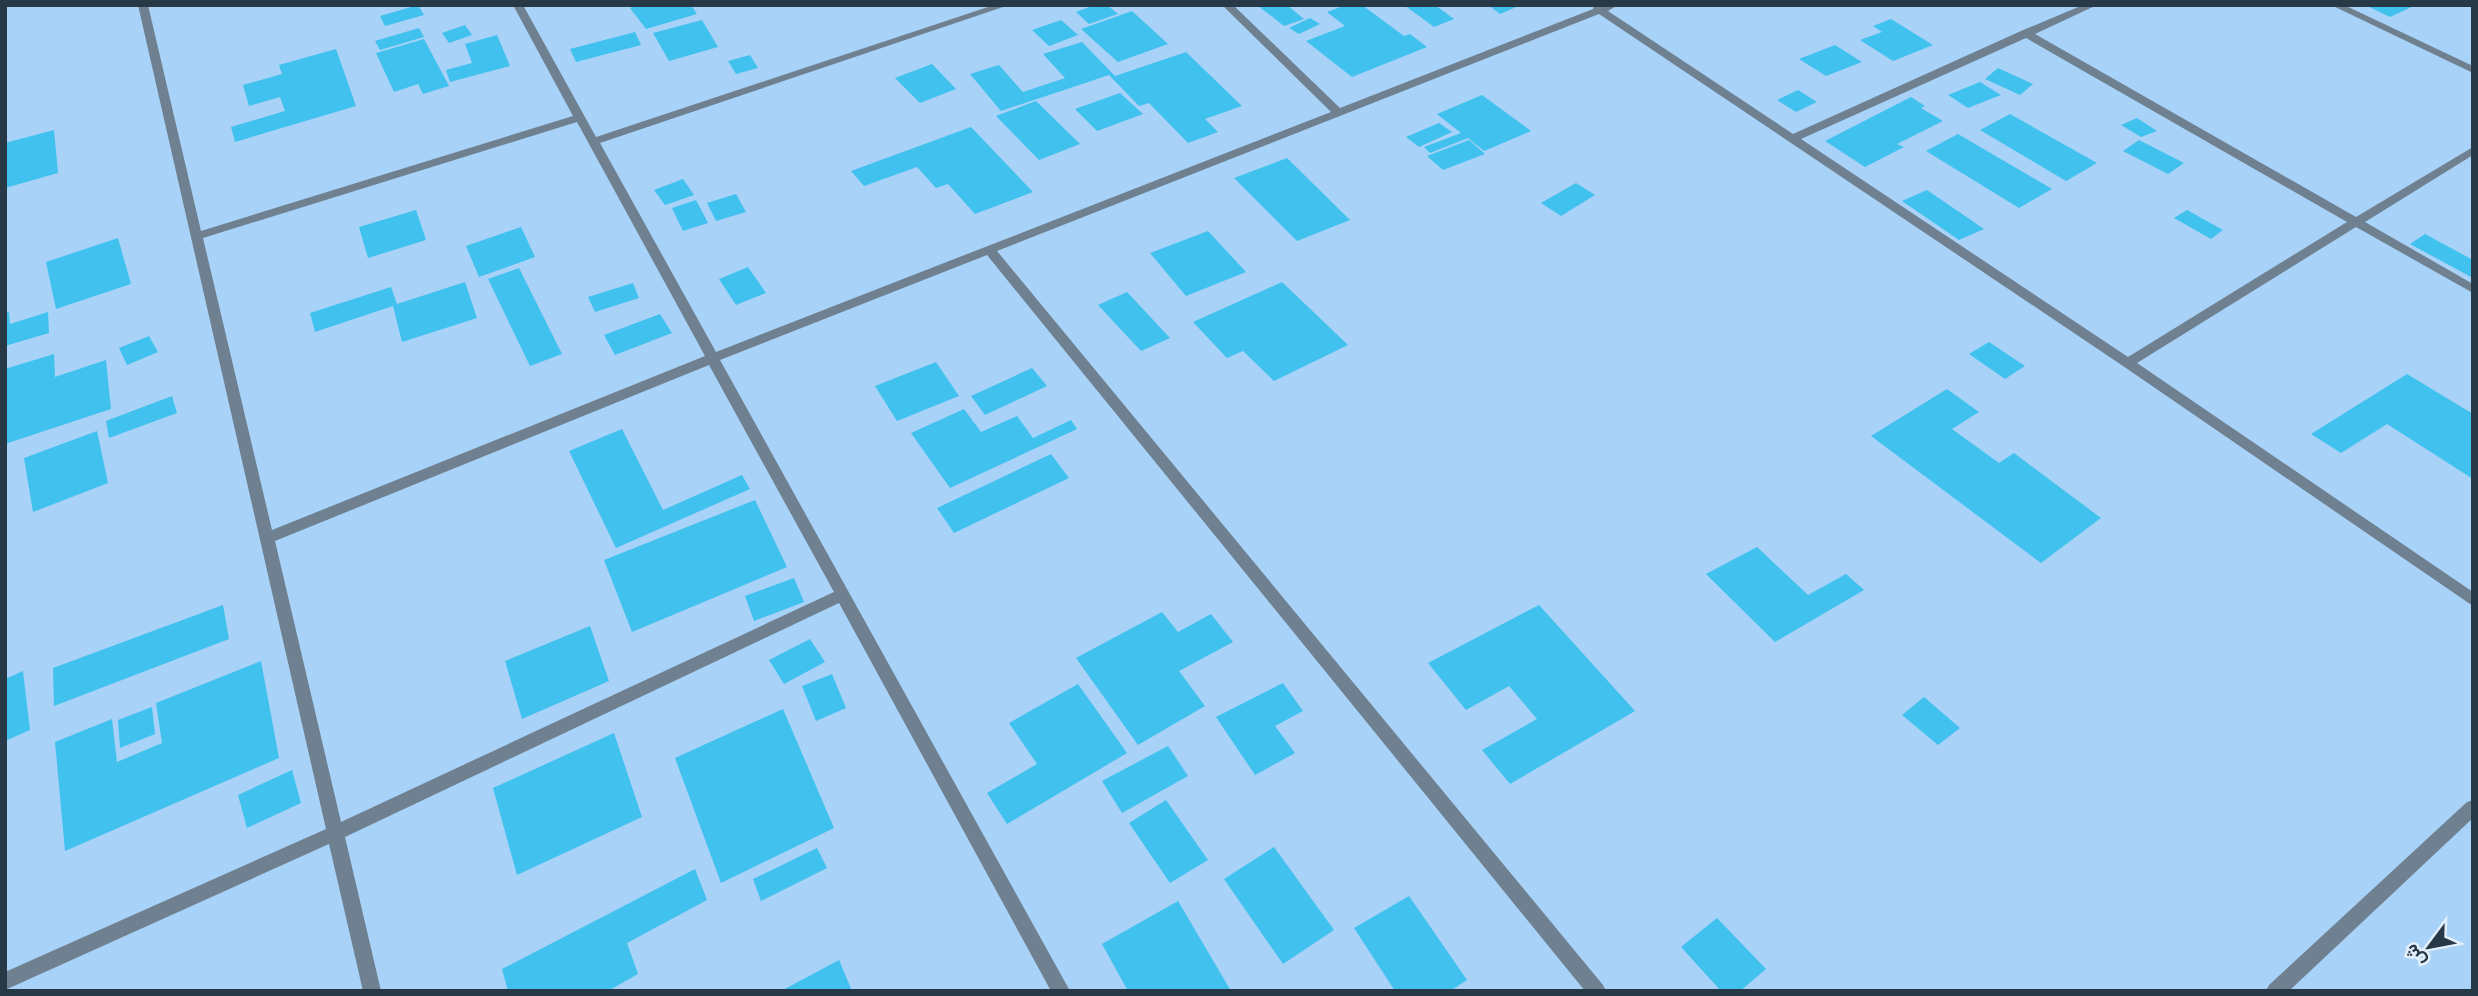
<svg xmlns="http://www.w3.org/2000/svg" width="2478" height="996" viewBox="0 0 2478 996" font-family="Signika,Vazirmatn,sans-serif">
	<rect width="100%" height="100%" fill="#a8d2f8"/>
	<g fill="#41c1ee">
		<path d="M 418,5 L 424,15 L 385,26 L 380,16 Z"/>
		<path d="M 637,5 L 691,5 L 697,14 L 646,29 L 630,8 Z"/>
		<path d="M 1095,5 L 1107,5 L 1118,14 L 1089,24 L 1076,12 Z"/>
		<path d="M 1257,5 L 1287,5 L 1304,19 L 1284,26 Z"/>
		<path d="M 1346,5 L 1362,5 L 1404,36 L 1410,34 L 1427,47 L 1352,77 L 1306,41 L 1345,26 L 1327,12 Z"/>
		<path d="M 1404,5 L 1435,5 L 1454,19 L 1434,27 Z"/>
		<path d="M 1488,5 L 1521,5 L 1500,14 Z"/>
		<path d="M 2365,5 L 2416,5 L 2390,17 Z"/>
		<path d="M 1132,11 L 1168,44 L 1118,62 L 1081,29 Z"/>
		<path d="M 1310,18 L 1320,24 L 1299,34 L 1289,28 Z"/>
		<path d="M 1891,19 L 1933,45 L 1893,61 L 1860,40 L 1882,32 L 1873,26 Z"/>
		<path d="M 702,20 L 718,47 L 669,61 L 653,33 Z"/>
		<path d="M 1061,20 L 1078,35 L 1049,46 L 1032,30 Z"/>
		<path d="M 465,25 L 472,35 L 449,43 L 442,33 Z"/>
		<path d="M 419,28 L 424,37 L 380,50 L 375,41 Z"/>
		<path d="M 635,32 L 641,45 L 576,62 L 570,49 Z"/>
		<path d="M 497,35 L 510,66 L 450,82 L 446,70 L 472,63 L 465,44 Z"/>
		<path d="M 424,39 L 449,86 L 423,94 L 418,84 L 394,92 L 376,53 Z"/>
		<path d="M 1082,42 L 1115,76 L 1186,52 L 1242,106 L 1205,119 L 1218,132 L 1188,143 L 1149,103 L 1139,106 L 1109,75 L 1001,111 L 970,74 L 999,65 L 1023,92 L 1065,78 L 1043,54 Z"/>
		<path d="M 1835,45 L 1862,62 L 1826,76 L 1799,59 Z"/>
		<path d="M 336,49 L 356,106 L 235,142 L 231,127 L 285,111 L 280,97 L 249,106 L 243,85 L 282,74 L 279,65 Z"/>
		<path d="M 750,55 L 758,68 L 736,74 L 728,61 Z"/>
		<path d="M 932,64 L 956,89 L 920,103 L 895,78 Z"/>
		<path d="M 1998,68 L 2033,84 L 2020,95 L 1985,79 Z"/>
		<path d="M 1980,82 L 2001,95 L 1968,108 L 1948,95 Z"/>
		<path d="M 1798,90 L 1817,102 L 1796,112 L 1777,100 Z"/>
		<path d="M 1120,93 L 1143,114 L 1097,131 L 1075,109 Z"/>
		<path d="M 1482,95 L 1531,131 L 1484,151 L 1468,138 L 1430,153 L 1424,147 L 1461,133 L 1437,114 Z"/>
		<path d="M 1911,97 L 1925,106 L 1921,108 L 1943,121 L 1897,144 L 1904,147 L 1865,167 L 1825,141 Z"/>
		<path d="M 1036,101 L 1080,144 L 1039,160 L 996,116 Z"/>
		<path d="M 2010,114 L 2097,163 L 2066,181 L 1980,130 Z"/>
		<path d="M 2137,118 L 2157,131 L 2141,137 L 2121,125 Z"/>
		<path d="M 1439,123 L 1452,132 L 1419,147 L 1406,137 Z"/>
		<path d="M 971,127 L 1033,192 L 975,214 L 948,184 L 936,188 L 917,167 L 864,186 L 851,171 Z"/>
		<path d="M 54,130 L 58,173 L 5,188 L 5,143 Z"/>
		<path d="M 1958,134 L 2052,189 L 2019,208 L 1926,151 Z"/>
		<path d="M 1469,140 L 1485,154 L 1443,170 L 1427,156 Z"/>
		<path d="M 2139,140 L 2184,163 L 2168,174 L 2123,151 Z"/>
		<path d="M 1287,158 L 1350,220 L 1297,241 L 1234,178 Z"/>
		<path d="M 683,179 L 694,195 L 665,205 L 654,190 Z"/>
		<path d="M 1576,183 L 1595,195 L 1561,216 L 1541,203 Z"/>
		<path d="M 1927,190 L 1984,229 L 1959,240 L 1902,201 Z"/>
		<path d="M 736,194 L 746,212 L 716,221 L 707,203 Z"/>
		<path d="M 696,200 L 708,223 L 683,231 L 672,208 Z"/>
		<path d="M 416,210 L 426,240 L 368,258 L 359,227 Z"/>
		<path d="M 2187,210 L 2223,230 L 2211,239 L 2174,218 Z"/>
		<path d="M 521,227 L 535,257 L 479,277 L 466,246 Z"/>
		<path d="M 1208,231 L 1246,272 L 1186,296 L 1150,253 Z"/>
		<path d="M 2425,234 L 2473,260 L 2473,278 L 2410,244 Z"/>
		<path d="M 118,238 L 131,284 L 56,309 L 46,262 Z"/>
		<path d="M 748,267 L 766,293 L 736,305 L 719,279 Z"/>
		<path d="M 519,268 L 562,354 L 530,366 L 488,279 Z"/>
		<path d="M 465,282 L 477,318 L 402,342 L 393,306 L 315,332 L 310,313 L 391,287 L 397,304 Z"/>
		<path d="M 1282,282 L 1348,345 L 1274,381 L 1243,351 L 1227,358 L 1193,322 Z"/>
		<path d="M 633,283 L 639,298 L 595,312 L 588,297 Z"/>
		<path d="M 1127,292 L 1170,338 L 1141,351 L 1098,305 Z"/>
		<path d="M 9,312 L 10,324 L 48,312 L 49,333 L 5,346 L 5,313 Z"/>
		<path d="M 660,314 L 672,333 L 615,355 L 604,335 Z"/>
		<path d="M 149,336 L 158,352 L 127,365 L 119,348 Z"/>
		<path d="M 1989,342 L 2025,366 L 2005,379 L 1969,354 Z"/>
		<path d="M 54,354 L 55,377 L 106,360 L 111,409 L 5,444 L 5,369 Z"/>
		<path d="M 936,362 L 959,396 L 897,421 L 875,386 Z"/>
		<path d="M 1032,368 L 1047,386 L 985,415 L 971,396 Z"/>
		<path d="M 2407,374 L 2473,414 L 2473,479 L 2387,424 L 2341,453 L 2311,434 Z"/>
		<path d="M 1947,389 L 1979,412 L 1952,429 L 1999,463 L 2014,453 L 2101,518 L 2041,563 L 1871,436 Z"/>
		<path d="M 172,396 L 177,413 L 109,438 L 106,421 Z"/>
		<path d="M 964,409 L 981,432 L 1017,416 L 1033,438 L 1071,420 L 1077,429 L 950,488 L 911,433 Z"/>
		<path d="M 622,429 L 663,510 L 742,475 L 750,489 L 616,548 L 569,451 Z"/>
		<path d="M 97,431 L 108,483 L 33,512 L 24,458 Z"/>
		<path d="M 1051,454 L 1069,478 L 954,533 L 937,508 Z"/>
		<path d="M 755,500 L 787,567 L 632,632 L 604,560 Z"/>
		<path d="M 1757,547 L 1808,595 L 1846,574 L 1864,590 L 1775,642 L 1706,574 Z"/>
		<path d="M 794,578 L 804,602 L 754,621 L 745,596 Z"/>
		<path d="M 223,605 L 229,639 L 54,706 L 53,668 Z"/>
		<path d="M 1539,605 L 1635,711 L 1510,784 L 1482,750 L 1537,719 L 1509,686 L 1466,710 L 1428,663 Z"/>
		<path d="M 1162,612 L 1178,632 L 1211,614 L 1233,642 L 1179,671 L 1205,706 L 1138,745 L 1076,658 Z"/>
		<path d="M 590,626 L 609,681 L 522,719 L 505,661 Z"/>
		<path d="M 810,639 L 825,662 L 784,684 L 769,660 Z"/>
		<path d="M 261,661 L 279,758 L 65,851 L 55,742 L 112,719 L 117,762 L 162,743 L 156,703 Z"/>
		<path d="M 23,671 L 30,730 L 5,741 L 5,679 Z"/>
		<path d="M 832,674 L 846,708 L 816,721 L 802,686 Z"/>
		<path d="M 1283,683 L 1303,711 L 1275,726 L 1295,753 L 1255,775 L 1216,717 Z"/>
		<path d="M 1078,684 L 1127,753 L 1007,824 L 987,793 L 1037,764 L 1009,723 Z"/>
		<path d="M 1924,697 L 1960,728 L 1938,745 L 1902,715 Z"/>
		<path d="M 152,707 L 155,734 L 120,748 L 118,720 Z"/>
		<path d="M 783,709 L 834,828 L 721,883 L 675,758 Z"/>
		<path d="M 614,733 L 642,817 L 517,875 L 493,788 Z"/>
		<path d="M 1168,746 L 1188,776 L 1122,813 L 1102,781 Z"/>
		<path d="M 292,770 L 301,803 L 247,828 L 238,795 Z"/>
		<path d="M 1166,800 L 1208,860 L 1170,883 L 1129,823 Z"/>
		<path d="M 1274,847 L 1334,930 L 1283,964 L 1224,879 Z"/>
		<path d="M 817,848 L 827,868 L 761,901 L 753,879 Z"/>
		<path d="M 695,869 L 707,900 L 627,943 L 638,974 L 608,991 L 508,991 L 502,969 Z"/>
		<path d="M 1409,896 L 1467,980 L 1450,991 L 1395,991 L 1354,928 Z"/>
		<path d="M 1178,901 L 1231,991 L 1128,991 L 1102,944 Z"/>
		<path d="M 1717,918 L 1766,969 L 1740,991 L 1721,991 L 1681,947 Z"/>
		<path d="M 839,960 L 852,991 L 781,991 Z"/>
	</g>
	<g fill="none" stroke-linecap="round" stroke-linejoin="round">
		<g fill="#6f8190" fill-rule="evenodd">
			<path d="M 138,5 L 148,5 L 201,231 L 573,116 L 513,5 L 523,5 L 596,137 L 994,5 L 1009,5 L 600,143 L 716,352 L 1331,112 L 1222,5 L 1233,5 L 1340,108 L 1593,9 L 1594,6 L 1618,5 L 1608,11 L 1793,134 L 2021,31 L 2083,5 L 2097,5 L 2035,34 L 2356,217 L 2473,147 L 2473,155 L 2365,222 L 2473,284 L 2473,293 L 2356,227 L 2137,363 L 2473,592 L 2473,606 L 2123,366 L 1599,14 L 997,251 L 1603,985 L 1606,991 L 1585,991 L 987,255 L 720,360 L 1070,991 L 1051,991 L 839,603 L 345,837 L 381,991 L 363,991 L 329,844 L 5,990 L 5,972 L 326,829 ZM 2026,38 L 2347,222 L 2128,357 L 1801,139 ZM 577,122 L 705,356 L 272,530 L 203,238 ZM 709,365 L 834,592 L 341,822 L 275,541 Z"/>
			<path d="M 2331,5 L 2344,5 L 2473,66 L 2473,73 Z"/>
		</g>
		<path fill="#6f8190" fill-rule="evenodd" d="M 2473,800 L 2473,818 L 2289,991 L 2266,991 L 2269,985 L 2467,802 Z"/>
	</g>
	<rect width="2478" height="996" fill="none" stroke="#273847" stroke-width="14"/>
	<g transform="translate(2429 947) rotate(238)" stroke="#e3effb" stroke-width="5" paint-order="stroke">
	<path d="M0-5L12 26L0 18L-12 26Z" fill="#273847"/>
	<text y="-10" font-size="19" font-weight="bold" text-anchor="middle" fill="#273847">ش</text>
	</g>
</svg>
